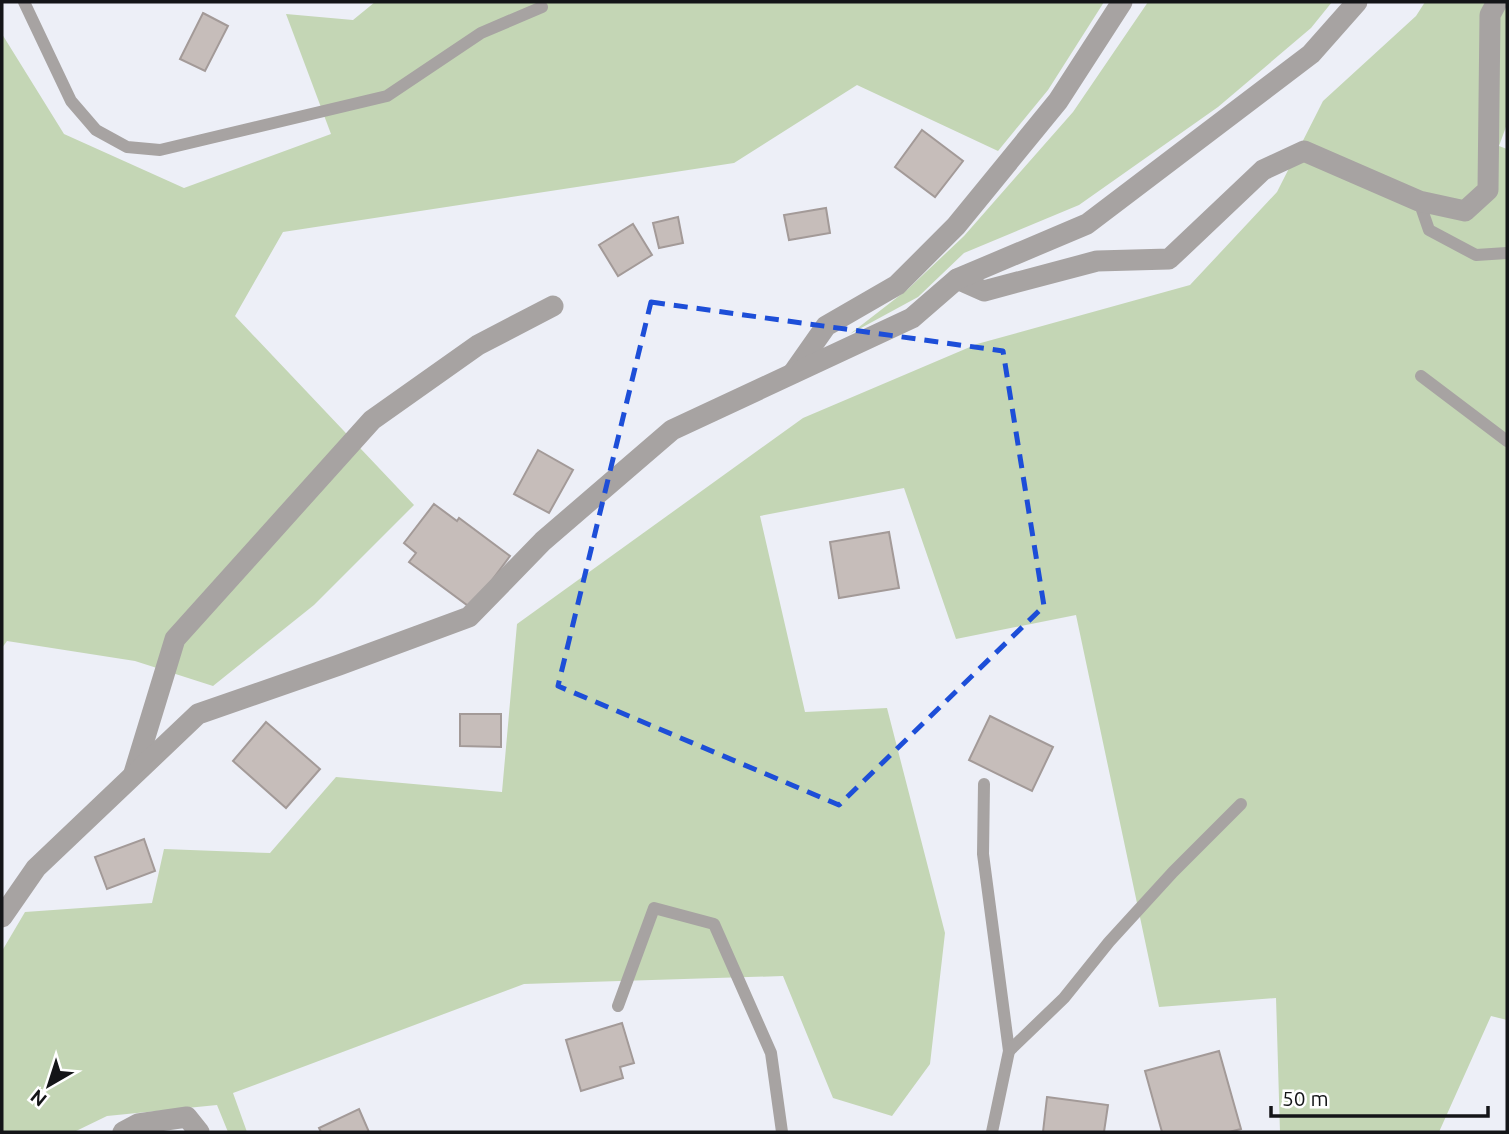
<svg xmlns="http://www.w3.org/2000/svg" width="1509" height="1134" viewBox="0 0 1509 1134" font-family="Ubuntu,sans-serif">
	<rect width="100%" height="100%" fill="#edeff7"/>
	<g fill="#c4d6b5">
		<path d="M 375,2 L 1104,2 L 1048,90 L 998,151 L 857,85 L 734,163 L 283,232 L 235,316 L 414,505 L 314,605 L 213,686 L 135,661 L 7,641 L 2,648 L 2,34 L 64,134 L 184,188 L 331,134 L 286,14 L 353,20 Z"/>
		<path d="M 1148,2 L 1332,2 L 1311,28 L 1218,107 L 1079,205 L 964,253 L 918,297 L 850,334 L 908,289 L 964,236 L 1073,112 Z"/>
		<path d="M 1425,2 L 1507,2 L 1507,124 L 1499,146 L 1507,149 L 1507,1020 L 1491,1016 L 1439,1132 L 1280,1132 L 1276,998 L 1159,1007 L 1076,615 L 956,639 L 904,488 L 760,516 L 805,712 L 887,708 L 945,933 L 930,1064 L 892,1116 L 833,1098 L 783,976 L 524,984 L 233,1093 L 247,1132 L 228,1132 L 217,1105 L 107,1116 L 74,1132 L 2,1132 L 2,951 L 25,912 L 152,903 L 164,849 L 270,853 L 336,777 L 502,792 L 517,624 L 803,418 L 977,344 L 1190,285 L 1277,192 L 1323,101 L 1416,16 Z"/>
	</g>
	<g fill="#c6bdba" stroke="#a39a98" stroke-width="2">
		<path d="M 203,13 L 228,26 L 205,71 L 180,59 Z"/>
		<path d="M 922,130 L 963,161 L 935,197 L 895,167 Z"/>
		<path d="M 826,208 L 830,233 L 789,240 L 784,215 Z"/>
		<path d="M 678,217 L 683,243 L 659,248 L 653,223 Z"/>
		<path d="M 633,224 L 652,255 L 618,276 L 599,245 Z"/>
		<path d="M 538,450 L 573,470 L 549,513 L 514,494 Z"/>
		<path d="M 434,504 L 457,521 L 459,518 L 510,556 L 471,608 L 409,562 L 416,553 L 404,543 Z"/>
		<path d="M 889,532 L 899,588 L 839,598 L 830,542 Z"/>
		<path d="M 460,714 L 501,714 L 501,747 L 460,746 Z"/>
		<path d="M 990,716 L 1053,747 L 1032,791 L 969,760 Z"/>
		<path d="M 266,722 L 320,769 L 286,808 L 233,761 Z"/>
		<path d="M 144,839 L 155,871 L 107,889 L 95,857 Z"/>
		<path d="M 622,1023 L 634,1063 L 620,1067 L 623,1078 L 581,1091 L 566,1040 Z"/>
		<path d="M 1219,1051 L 1241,1129 L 1229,1132 L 1162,1132 L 1145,1071 Z"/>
		<path d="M 1047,1097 L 1108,1105 L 1104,1132 L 1043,1132 Z"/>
		<path d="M 359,1109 L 369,1132 L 321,1132 L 319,1128 Z"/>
	</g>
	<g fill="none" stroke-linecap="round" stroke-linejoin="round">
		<g stroke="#a7a3a2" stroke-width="12">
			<path d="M 24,2 L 71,101 L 96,130 L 127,147 L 160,150 L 387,96 L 481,33 L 542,7"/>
			<path d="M 1419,201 L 1429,230 L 1476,255 L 1507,253"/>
			<path d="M 1421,376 L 1507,441"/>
			<path d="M 984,784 L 983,854 L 1009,1051 L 992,1132"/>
			<path d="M 618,1006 L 654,908 L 714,924 L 771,1053 L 782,1132"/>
			<path d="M 1009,1051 L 1064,998 L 1109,942 L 1173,872 L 1241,804"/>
		</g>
		<g stroke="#a7a3a2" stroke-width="21">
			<path d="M 957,279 L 984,291 L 1097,261 L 1169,259 L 1263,170 L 1304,151 L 1419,201 L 1465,211 L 1488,190 L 1490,15 L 1497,2"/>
			<path d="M 793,373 L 826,326 L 897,285 L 956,226 L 1058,101 L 1122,2"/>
			<path d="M 134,773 L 175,639 L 372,420 L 478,345 L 553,306"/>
			<path d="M 2,917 L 36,868 L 198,714 L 339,665 L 469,617 L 543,541 L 672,430 L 912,318 L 957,279 L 1087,224 L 1311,54 L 1357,2"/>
			<path d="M 123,1132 L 138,1124 L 187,1117 L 199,1132"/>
		</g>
	</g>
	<path fill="none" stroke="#1d4ed8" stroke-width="5" stroke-dasharray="14 9" stroke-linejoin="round" d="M 651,302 L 1003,351 L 1044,606 L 839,805 L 558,686 Z"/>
	<rect width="1509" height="1134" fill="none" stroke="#141518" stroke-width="7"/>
	<g transform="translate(49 1085) rotate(219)" stroke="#ffffff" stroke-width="5" paint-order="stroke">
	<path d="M0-5L12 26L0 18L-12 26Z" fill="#141518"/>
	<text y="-10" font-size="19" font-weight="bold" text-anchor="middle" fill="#141518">N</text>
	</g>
	<path d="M1271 1106v10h217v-10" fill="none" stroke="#141518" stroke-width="3.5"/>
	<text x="1282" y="1106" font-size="21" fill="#141518" stroke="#ffffff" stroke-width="5" paint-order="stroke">50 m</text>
</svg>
